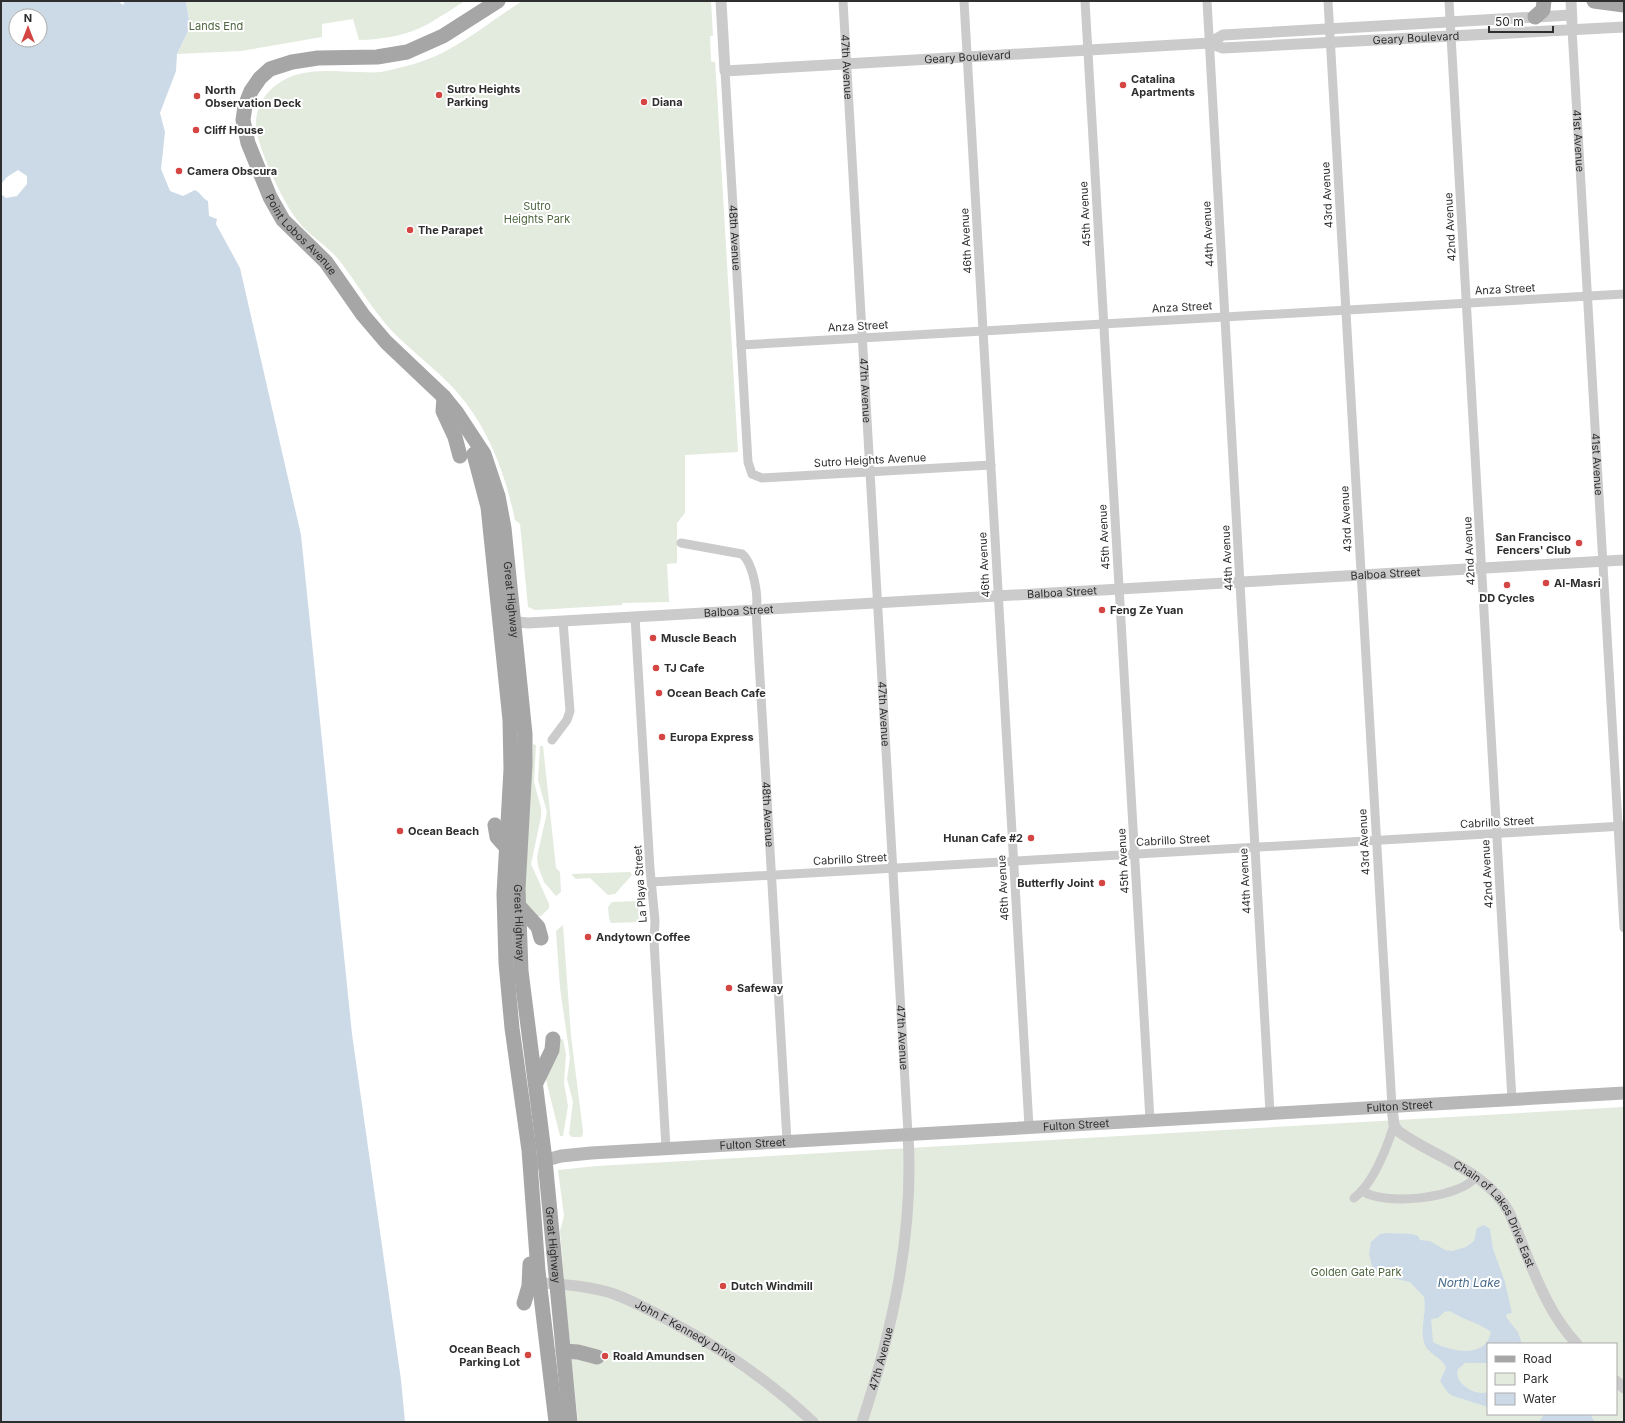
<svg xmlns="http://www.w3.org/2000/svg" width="1625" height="1423" viewBox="0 0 1625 1423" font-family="Inter,sans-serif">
	<rect width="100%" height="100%" fill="#fff"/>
	<g fill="#e3eade" fill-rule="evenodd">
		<path d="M 186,1 L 465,1 C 452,9 440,17 428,24 C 409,35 380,40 359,40 L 353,19 L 322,24 L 322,37 L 241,51 L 177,54 L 190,27 Z"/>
		<path d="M 522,1 L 711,1 L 713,36 L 710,36 L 711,61 L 715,62 L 717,92 L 738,452 L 685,455 L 685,513 L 677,523 L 677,563 L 667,564 L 669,602 L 622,603 L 622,605 L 535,610 L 528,607 L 520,524 L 515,520 C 506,477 492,438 466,403 C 445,375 415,355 391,330 C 371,308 357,283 339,260 C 327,245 309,236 298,221 C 284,205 255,143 256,123 C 256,108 264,94 276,85 C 299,67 329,71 357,72 C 364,72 373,73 381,72 C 401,68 424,62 442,53 C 470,39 496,18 522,1 Z"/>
		<path d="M 533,744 L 536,745 L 534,782 L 541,808 L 541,817 L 531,864 L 549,904 L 549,908 L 541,916 L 533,916 L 524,903 Z"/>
		<path d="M 540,746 L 543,746 L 556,868 L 560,872 L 561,892 L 556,896 L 544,882 L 538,866 L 537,857 L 547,812 L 538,780 Z"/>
		<path d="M 630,872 L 632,875 L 615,894 L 608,895 L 590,878 L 576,879 L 571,874 Z"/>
		<path d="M 638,901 L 639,922 L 611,923 L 609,918 L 608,907 L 612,902 Z"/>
		<path d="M 563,925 L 571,1036 L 583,1131 L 582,1137 L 572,1137 L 569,1134 L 573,1102 L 567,1079 L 570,1057 L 560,988 L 556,931 Z"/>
		<path d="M 563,1039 L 566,1055 L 564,1083 L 568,1106 L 563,1136 L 560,1136 L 545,1076 L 556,1040 Z"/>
		<path d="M 1624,1107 L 1624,1422 L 578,1422 L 566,1304 L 560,1231 L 564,1216 L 558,1170 L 597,1166 ZM 1488,1344 L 1616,1344 L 1616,1414 L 1488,1414 Z"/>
	</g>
	<g fill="#ccdae8" fill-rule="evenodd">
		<path d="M 1,1 L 118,1 L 123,5 L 125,1 L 186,1 L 190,27 L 177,54 L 176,71 L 160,113 L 165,132 L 161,169 L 170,191 L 183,196 L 195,190 C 201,193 202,198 208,201 L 209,216 L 217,219 L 216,224 L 240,268 L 301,535 L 352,1034 L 401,1380 L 405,1422 L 1,1422 L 1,194 L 6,198 L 17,196 L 27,184 L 27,176 L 18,170 L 7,177 L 1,184 ZM 16,16 L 40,16 L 40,40 L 16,40 Z"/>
		<path d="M 1484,1225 L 1490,1229 L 1493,1249 L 1505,1282 L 1512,1313 L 1507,1314 L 1506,1317 L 1518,1332 L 1522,1344 L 1488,1344 L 1488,1363 L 1465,1363 L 1458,1369 C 1453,1383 1476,1397 1488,1392 L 1488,1407 L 1453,1396 L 1448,1393 L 1440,1381 L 1446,1368 C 1442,1356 1427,1355 1424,1342 C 1420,1327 1427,1312 1424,1297 L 1410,1282 L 1379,1275 L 1372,1266 L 1369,1254 L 1371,1242 L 1380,1234 L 1387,1233 L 1412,1234 L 1418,1236 L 1420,1240 L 1430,1241 L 1445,1250 L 1452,1251 L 1466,1247 L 1474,1241 L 1477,1228 ZM 1450,1311 C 1463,1320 1478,1322 1491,1332 C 1486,1359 1451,1352 1433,1342 L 1431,1319 L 1438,1318 L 1444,1312 Z"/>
		<path d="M 1545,1414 L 1590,1414 L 1595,1422 L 1541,1422 L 1540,1420 Z"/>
	</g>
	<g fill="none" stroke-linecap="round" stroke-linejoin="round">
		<g stroke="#cbcbcb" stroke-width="9">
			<path id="s1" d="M 843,1 L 908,1134"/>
			<path d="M 964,1 L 1029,1127"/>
			<path d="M 1085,1 L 1150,1120"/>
			<path d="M 1207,1 L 1270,1113"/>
			<path d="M 1328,1 L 1392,1107"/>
			<path d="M 1449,1 L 1512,1100"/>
			<path id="s2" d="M 1572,29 L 1624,928"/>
			<path id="s3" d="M 725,71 L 748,462 L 752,474 L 762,478 L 991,465"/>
			<path d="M 741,345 L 1624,294"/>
			<path id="s4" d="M 681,543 L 742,554 C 753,563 759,596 756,610 L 787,1141"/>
			<path d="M 635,617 L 650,869 L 655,921 L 654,941 L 666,1148"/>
			<path d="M 552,740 L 567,720 L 570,711 L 563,621"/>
			<path d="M 652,882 L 1624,826"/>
			<path d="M 1362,1191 C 1385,1206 1458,1199 1476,1177"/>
			<path d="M 1354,1198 C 1373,1184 1387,1147 1394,1125"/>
		</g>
		<g stroke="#cbcbcb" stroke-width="11">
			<path id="s5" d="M 721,1 L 725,71 L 1209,43 L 1223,48 L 1624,27"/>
			<path d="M 1571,1 L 1572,23"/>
			<path d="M 1209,43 L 1223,35 L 1571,15"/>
			<path id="s6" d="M 507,621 L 528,623 L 1624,560"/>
			<path id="s7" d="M 1392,1107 L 1394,1125 L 1398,1131 C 1435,1158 1486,1170 1509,1212 C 1529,1257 1543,1308 1577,1344"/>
			<path id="s8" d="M 539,1283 C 565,1284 590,1286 614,1294 C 636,1302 657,1314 677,1325 C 727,1352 772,1383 813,1422"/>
			<path d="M 1616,1381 L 1624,1388"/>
			<path id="s9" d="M 862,1422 C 893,1329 914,1232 908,1134"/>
		</g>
		<path stroke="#b8b8b8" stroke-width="13" id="s10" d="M 536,1163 L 561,1156 L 591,1153 L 1624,1093"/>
		<g stroke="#a6a6a6" stroke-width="15">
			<path id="s11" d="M 498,1 L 443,36 L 407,52 L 377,57 L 318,58 L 292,62 L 270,69 L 260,78 L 251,91 L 245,106 L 243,120 L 248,143 L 270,197 L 283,220 L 326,262 L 363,315 L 386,342 L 444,397 L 457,413 L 484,454 L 498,496 L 504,528 L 525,734 L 525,764 L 518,889 L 521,971 L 545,1160 L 570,1422"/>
			<path d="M 1594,1 L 1624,5"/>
			<path d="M 1535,17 L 1543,10 L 1544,1"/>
			<path d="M 444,397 L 443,411 L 455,437 L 460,456"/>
			<path d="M 474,454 L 488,507 L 510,720 L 511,769 L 504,894 L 506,963 L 512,1028 L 529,1150 L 538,1271 L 556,1422"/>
			<path d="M 495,825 L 497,837 L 506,847"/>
			<path d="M 518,905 L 538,927 L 541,938"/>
			<path d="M 536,1083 L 552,1050 L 553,1039"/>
			<path d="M 524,1303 L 529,1286 L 530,1264"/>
			<path d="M 563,1351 L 578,1352 L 597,1357"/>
		</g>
	</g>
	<g fill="#d34643" stroke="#fff" stroke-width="1.5">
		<circle cx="1123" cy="85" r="4"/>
		<circle cx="439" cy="95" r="4"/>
		<circle cx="197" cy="96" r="4"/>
		<circle cx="644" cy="102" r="4"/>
		<circle cx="196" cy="130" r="4"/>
		<circle cx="179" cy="171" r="4"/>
		<circle cx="410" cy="230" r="4"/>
		<circle cx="1579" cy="543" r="4"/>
		<circle cx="1546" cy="583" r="4"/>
		<circle cx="1507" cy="585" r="4"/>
		<circle cx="1102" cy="610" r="4"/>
		<circle cx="653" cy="638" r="4"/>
		<circle cx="656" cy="668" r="4"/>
		<circle cx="659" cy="693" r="4"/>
		<circle cx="662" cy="737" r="4"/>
		<circle cx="400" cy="831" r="4"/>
		<circle cx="1031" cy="838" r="4"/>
		<circle cx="1102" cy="883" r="4"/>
		<circle cx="588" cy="937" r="4"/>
		<circle cx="729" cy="988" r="4"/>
		<circle cx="723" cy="1286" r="4"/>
		<circle cx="528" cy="1355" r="4"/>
		<circle cx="605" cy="1356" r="4"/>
	</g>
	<g text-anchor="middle" stroke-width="4" stroke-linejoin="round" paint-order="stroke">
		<g font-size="11" fill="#4e6640" stroke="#fff">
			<text x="216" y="30">Lands End</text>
			<text x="537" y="210">Sutro<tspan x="537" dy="13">Heights Park</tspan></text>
			<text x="1356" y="1276">Golden Gate Park</text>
		</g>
		<g font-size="11" fill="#2e2e2e" stroke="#fff">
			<text dy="4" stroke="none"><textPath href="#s5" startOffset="763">Geary Boulevard</textPath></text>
			<text dy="4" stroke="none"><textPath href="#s5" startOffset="313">Geary Boulevard</textPath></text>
			<text dy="4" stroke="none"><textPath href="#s1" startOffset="66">47th Avenue</textPath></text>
			<text dy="4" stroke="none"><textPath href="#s2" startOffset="112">41st Avenue</textPath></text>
			<text transform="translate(1327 195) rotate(-93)" y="4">43rd Avenue</text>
			<text transform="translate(1085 214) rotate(-93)" y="4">45th Avenue</text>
			<text transform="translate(1450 227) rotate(-93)" y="4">42nd Avenue</text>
			<text dy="4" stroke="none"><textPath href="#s11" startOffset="434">Point Lobos Avenue</textPath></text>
			<text transform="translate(1208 234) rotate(-93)" y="4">44th Avenue</text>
			<text dy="4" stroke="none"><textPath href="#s3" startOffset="167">48th Avenue</textPath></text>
			<text transform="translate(966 241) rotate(-93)" y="4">46th Avenue</text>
			<text transform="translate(1505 289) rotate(-3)" y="4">Anza Street</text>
			<text transform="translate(1182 307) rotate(-3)" y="4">Anza Street</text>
			<text transform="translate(858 326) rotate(-3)" y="4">Anza Street</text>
			<text dy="4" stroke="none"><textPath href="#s1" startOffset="390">47th Avenue</textPath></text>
			<text transform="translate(870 460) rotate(-3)" y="4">Sutro Heights Avenue</text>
			<text dy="4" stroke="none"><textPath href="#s2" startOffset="436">41st Avenue</textPath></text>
			<text transform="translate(1346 519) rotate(-93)" y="4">43rd Avenue</text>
			<text transform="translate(1104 537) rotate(-93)" y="4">45th Avenue</text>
			<text transform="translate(1469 551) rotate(-93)" y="4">42nd Avenue</text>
			<text transform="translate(1227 558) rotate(-93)" y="4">44th Avenue</text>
			<text transform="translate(984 565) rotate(-93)" y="4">46th Avenue</text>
			<text dy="4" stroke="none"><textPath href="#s6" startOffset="880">Balboa Street</textPath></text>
			<text dy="4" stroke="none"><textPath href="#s6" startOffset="556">Balboa Street</textPath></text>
			<text dy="4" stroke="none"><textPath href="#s11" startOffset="870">Great Highway</textPath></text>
			<text dy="4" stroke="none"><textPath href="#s6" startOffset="232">Balboa Street</textPath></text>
			<text dy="4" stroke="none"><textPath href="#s1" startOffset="714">47th Avenue</textPath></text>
			<text dy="4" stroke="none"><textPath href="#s4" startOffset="326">48th Avenue</textPath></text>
			<text transform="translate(1497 822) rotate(-3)" y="4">Cabrillo Street</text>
			<text transform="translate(1173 840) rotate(-3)" y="4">Cabrillo Street</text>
			<text transform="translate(1364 842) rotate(-93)" y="4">43rd Avenue</text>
			<text transform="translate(850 859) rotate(-3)" y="4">Cabrillo Street</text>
			<text transform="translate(1123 861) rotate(-93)" y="4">45th Avenue</text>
			<text transform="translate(1487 874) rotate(-93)" y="4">42nd Avenue</text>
			<text transform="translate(1245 881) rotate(-93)" y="4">44th Avenue</text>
			<text transform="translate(640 884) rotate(-94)" y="4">La Playa Street</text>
			<text transform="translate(1003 888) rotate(-93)" y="4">46th Avenue</text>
			<text dy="4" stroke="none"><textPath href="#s11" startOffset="1194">Great Highway</textPath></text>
			<text dy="4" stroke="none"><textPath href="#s1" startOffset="1038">47th Avenue</textPath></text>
			<text dy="4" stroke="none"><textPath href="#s10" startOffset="866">Fulton Street</textPath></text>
			<text dy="4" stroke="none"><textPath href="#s10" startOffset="542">Fulton Street</textPath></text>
			<text dy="4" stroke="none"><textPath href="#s10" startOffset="218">Fulton Street</textPath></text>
			<text dy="4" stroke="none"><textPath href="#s7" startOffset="157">Chain of Lakes Drive East</textPath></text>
			<text dy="4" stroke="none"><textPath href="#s11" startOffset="1518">Great Highway</textPath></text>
			<text dy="4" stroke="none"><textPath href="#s8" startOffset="157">John F Kennedy Drive</textPath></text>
			<text dy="4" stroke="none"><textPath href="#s9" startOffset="66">47th Avenue</textPath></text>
		</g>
		<g font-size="11" font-weight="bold" fill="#2e2e2e" stroke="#fff" text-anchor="start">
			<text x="1131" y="83">Catalina<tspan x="1131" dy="13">Apartments</tspan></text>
			<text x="447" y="93">Sutro Heights<tspan x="447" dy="13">Parking</tspan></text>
			<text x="205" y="94">North<tspan x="205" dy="13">Observation Deck</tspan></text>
			<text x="652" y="106">Diana</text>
			<text x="204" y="134">Cliff House</text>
			<text x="187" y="175">Camera Obscura</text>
			<text x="418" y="234">The Parapet</text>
			<text x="1571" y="541" text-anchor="end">San Francisco<tspan x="1571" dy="13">Fencers' Club</tspan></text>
			<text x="1554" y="587">Al-Masri</text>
			<text x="1507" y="602" text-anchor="middle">DD Cycles</text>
			<text x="1110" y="614">Feng Ze Yuan</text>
			<text x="661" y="642">Muscle Beach</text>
			<text x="664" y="672">TJ Cafe</text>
			<text x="667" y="697">Ocean Beach Cafe</text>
			<text x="670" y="741">Europa Express</text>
			<text x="408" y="835">Ocean Beach</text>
			<text x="1023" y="842" text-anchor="end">Hunan Cafe #2</text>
			<text x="1094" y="887" text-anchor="end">Butterfly Joint</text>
			<text x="596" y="941">Andytown Coffee</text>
			<text x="737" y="992">Safeway</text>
			<text x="731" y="1290">Dutch Windmill</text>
			<text x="520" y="1353" text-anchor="end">Ocean Beach<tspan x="520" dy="13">Parking Lot</tspan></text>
			<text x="613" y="1360">Roald Amundsen</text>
		</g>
		<g font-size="12" font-style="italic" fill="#456888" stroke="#fff">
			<text x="1469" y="1287">North Lake</text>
		</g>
	</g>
	<rect width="1625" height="1423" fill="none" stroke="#2e2e2e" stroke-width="4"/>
	<rect x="1487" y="1343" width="130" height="72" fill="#ffffff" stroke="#ababab"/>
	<rect x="1495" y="1356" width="20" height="6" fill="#a6a6a6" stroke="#ababab"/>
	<text x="1523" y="1363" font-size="12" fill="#2e2e2e">Road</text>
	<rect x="1495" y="1373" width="20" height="12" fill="#e3eade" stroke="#ababab"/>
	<text x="1523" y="1383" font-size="12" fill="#2e2e2e">Park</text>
	<rect x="1495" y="1393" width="20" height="12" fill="#ccdae8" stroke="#ababab"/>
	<text x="1523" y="1403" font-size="12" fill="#2e2e2e">Water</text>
	<g transform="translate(28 28)"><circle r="19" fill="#ffffff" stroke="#ababab"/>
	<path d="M0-3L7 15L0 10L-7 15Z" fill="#d34643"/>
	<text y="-6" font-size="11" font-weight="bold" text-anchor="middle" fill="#2e2e2e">N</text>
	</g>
	<path d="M1489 26v6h64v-6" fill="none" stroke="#2e2e2e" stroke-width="2"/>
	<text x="1495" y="26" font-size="12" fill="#2e2e2e" stroke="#ffffff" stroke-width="3" paint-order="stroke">50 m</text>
</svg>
